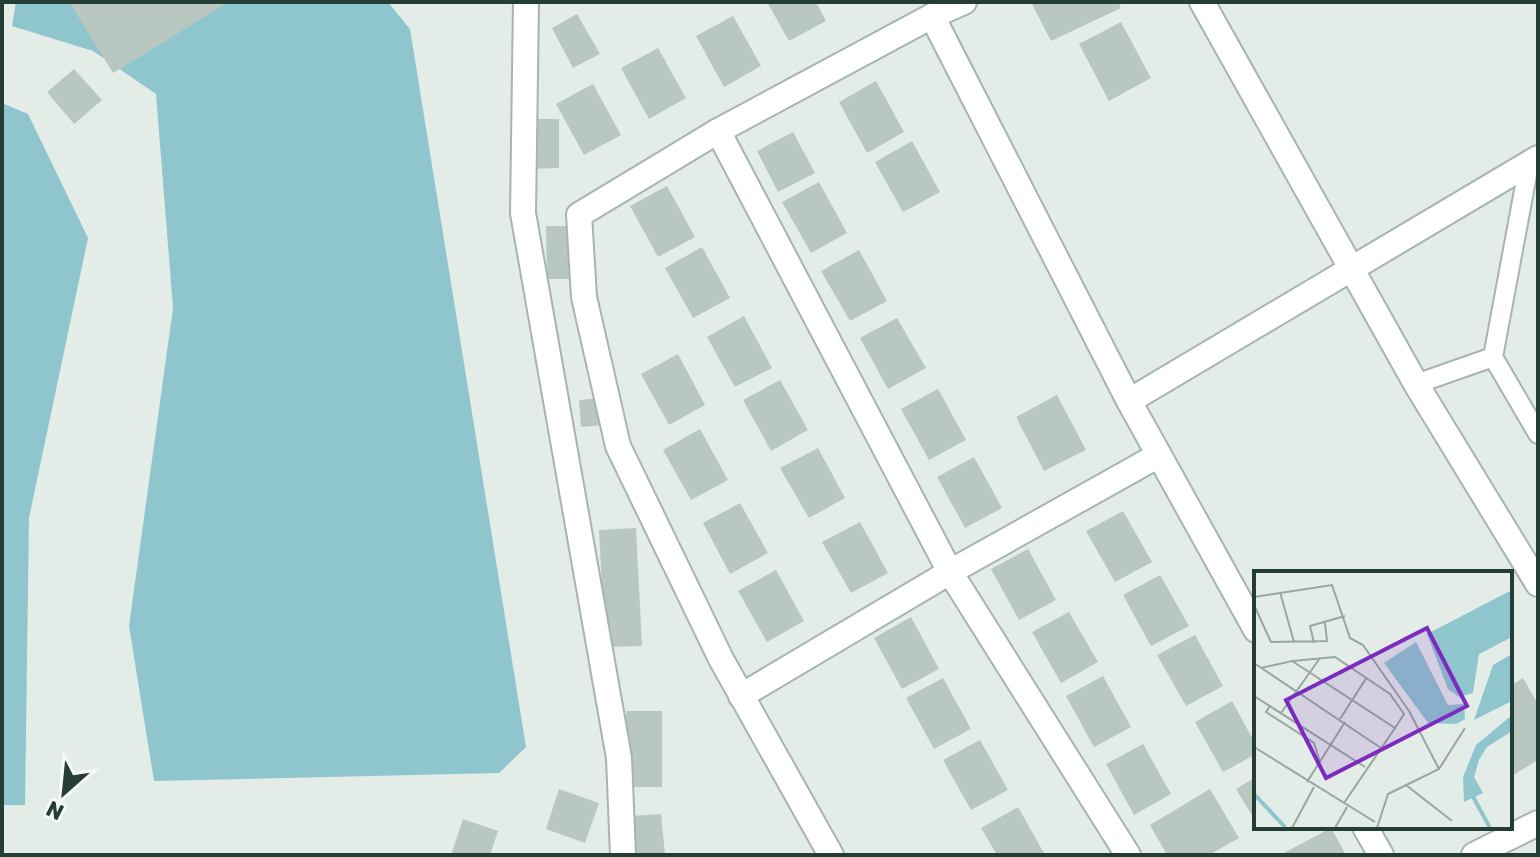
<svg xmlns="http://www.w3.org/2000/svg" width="1540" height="857" viewBox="0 0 1540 857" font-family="Rubik,sans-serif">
	<rect width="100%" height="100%" fill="#e4ece8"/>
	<g fill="#8fc6cd">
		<path d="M 16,2 L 388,2 L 410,29 L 526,747 L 499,773 L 154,781 L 129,626 L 173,308 L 156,94 L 93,51 L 12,26 Z"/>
		<path d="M 2,103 L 28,114 L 88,238 L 29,518 L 25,805 L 2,805 Z"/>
	</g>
	<g fill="#b9c7c1">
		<path d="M 69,2 L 229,2 L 113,73 Z"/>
		<path d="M 767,2 L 816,2 L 826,21 L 789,41 Z"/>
		<path d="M 1031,2 L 1118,2 L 1121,8 L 1051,41 Z"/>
		<path d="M 577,14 L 600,54 L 573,68 L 552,28 Z"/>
		<path d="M 733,16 L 761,66 L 724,87 L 696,36 Z"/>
		<path d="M 1121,22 L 1151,78 L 1109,101 L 1079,44 Z"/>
		<path d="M 658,48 L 686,98 L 649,119 L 621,68 Z"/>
		<path d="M 74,69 L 102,100 L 74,124 L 47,92 Z"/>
		<path d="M 876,81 L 904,132 L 867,153 L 839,102 Z"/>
		<path d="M 593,84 L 621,135 L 584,155 L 556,104 Z"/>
		<path d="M 528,119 L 559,119 L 559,168 L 529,169 Z"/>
		<path d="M 793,132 L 815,173 L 778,192 L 757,151 Z"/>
		<path d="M 912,141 L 940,192 L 903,212 L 875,162 Z"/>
		<path d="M 819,182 L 847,233 L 811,253 L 782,202 Z"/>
		<path d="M 667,186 L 695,237 L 658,257 L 630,206 Z"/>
		<path d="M 546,226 L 569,226 L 570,279 L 547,279 Z"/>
		<path d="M 702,247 L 730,298 L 693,318 L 665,268 Z"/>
		<path d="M 859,250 L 887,301 L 850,321 L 821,271 Z"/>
		<path d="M 744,316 L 772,368 L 735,387 L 707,337 Z"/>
		<path d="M 897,318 L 926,368 L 888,389 L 860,338 Z"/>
		<path d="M 678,354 L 705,405 L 669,425 L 641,374 Z"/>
		<path d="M 780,380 L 808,430 L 771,451 L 743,400 Z"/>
		<path d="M 938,389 L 966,440 L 929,460 L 901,409 Z"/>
		<path d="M 1057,395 L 1086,450 L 1044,471 L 1016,417 Z"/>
		<path d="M 601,398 L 604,425 L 581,427 L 579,400 Z"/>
		<path d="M 700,429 L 728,480 L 691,500 L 663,450 Z"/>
		<path d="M 818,448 L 845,498 L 809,518 L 780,468 Z"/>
		<path d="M 974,457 L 1002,508 L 965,528 L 937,477 Z"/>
		<path d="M 740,503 L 768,553 L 730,574 L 703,523 Z"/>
		<path d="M 1123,511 L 1152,562 L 1115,582 L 1086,531 Z"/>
		<path d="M 860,522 L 888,573 L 851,593 L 822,542 Z"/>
		<path d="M 636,528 L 642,646 L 605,647 L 599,530 Z"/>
		<path d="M 1028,549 L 1056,600 L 1019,620 L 991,569 Z"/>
		<path d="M 776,570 L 804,621 L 767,642 L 738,591 Z"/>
		<path d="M 1160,575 L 1189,626 L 1151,646 L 1123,595 Z"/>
		<path d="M 1069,612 L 1098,662 L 1061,683 L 1032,632 Z"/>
		<path d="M 911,617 L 939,669 L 902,689 L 874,638 Z"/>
		<path d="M 1195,635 L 1223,686 L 1186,706 L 1157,655 Z"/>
		<path d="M 1103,676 L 1131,727 L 1094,747 L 1066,696 Z"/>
		<path d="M 943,678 L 971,729 L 934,749 L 906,698 Z"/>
		<path d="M 1523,678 L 1538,704 L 1538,760 L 1510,777 L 1510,686 Z"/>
		<path d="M 1232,701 L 1256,745 L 1256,754 L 1223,772 L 1195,722 Z"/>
		<path d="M 626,711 L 662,711 L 662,787 L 627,787 Z"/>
		<path d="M 980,740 L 1008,790 L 971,810 L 943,760 Z"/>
		<path d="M 1143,744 L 1171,794 L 1134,815 L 1106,764 Z"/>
		<path d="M 1256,777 L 1256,822 L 1236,789 Z"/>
		<path d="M 559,789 L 599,803 L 585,843 L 546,829 Z"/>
		<path d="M 1210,789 L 1239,838 L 1209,855 L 1167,855 L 1150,825 Z"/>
		<path d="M 1018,807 L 1045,855 L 997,855 L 981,828 Z"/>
		<path d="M 661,814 L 665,855 L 636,855 L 632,816 Z"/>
		<path d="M 463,819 L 498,831 L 490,855 L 451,855 Z"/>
		<path d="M 1331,828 L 1346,855 L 1280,855 Z"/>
	</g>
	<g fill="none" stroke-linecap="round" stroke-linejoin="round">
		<g stroke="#a7b4af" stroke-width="22">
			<g id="service">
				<path d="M 1529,164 L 1493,357 L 1538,434"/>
				<path d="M 1416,384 L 1493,357"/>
			</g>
		</g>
		<g stroke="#a7b4af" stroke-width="28">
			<g id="minor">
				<path d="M 526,2 L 523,213 L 619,758 L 623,855"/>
				<path d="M 964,2 L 932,16 L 718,131 L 950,572 L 1128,855"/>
				<path d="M 1202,2 L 1416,384 L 1538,584"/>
				<path d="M 932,16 L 1129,401 L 1256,630"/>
				<path d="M 718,131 L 579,215 L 584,297 L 618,446 L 721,659 L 831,855"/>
				<path d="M 1129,401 L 1538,158"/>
				<path d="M 741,696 L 950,572 L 1159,455"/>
				<path d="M 1365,827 L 1381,855"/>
				<path d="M 1474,855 L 1538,823"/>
			</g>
		</g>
		<use href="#service" stroke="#fff" stroke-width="18"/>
		<use href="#minor" stroke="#fff" stroke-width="24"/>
	</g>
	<g transform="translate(1254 571)">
		<rect width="258" height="258" fill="#e4ece8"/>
		<path d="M 258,19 L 258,66 L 225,83 L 219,122 L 205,126 L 194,118 L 173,63 ZM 162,71 L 194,134 L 210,133 L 211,148 L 202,153 L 174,152 L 130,92 ZM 258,83 L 258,130 L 220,149 L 239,94 ZM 258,144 L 258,160 L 233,176 L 225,189 L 220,206 L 229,222 L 210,231 L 209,206 L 222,174 Z" fill="#8fc6cd"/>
		<path fill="none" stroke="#8fc6cd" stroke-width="4" d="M 217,222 L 236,257M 0,223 L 31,256"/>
		<path fill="none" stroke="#97a6a0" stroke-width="2" d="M 26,21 L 40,71M 0,26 L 78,14 L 96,67 L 109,74 L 155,140 L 185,198M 0,34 L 17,71 L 73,70 L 71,52M 60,72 L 56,55 L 91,45M 39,90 L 81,86 L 136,123 L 150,143 L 141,157M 0,92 L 127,177M 7,97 L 38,90 L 141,157 L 90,232M 0,125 L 111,196M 16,135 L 12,141 L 60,172 L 66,191M 27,142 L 66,87M 86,148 L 113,106M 0,176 L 121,251M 53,211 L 91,151M 152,214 L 198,250M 38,257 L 60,216M 81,257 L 93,236M 123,257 L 134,223 L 185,198 L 211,157"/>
		<path fill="#7b2cbf" fill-opacity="0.15" stroke="#7b2cbf" stroke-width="4" d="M 173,57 L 213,135 L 72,207 L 32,129 Z"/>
		<rect width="258" height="258" fill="none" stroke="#243d35" stroke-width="4"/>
	</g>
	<rect width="1540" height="857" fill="none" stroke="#243d35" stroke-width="8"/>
	<g transform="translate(64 793) rotate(207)" stroke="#f4f9f6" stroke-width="6" paint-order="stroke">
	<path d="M0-6L14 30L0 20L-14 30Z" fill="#243d35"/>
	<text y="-12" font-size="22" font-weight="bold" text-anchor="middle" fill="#243d35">N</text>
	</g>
</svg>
